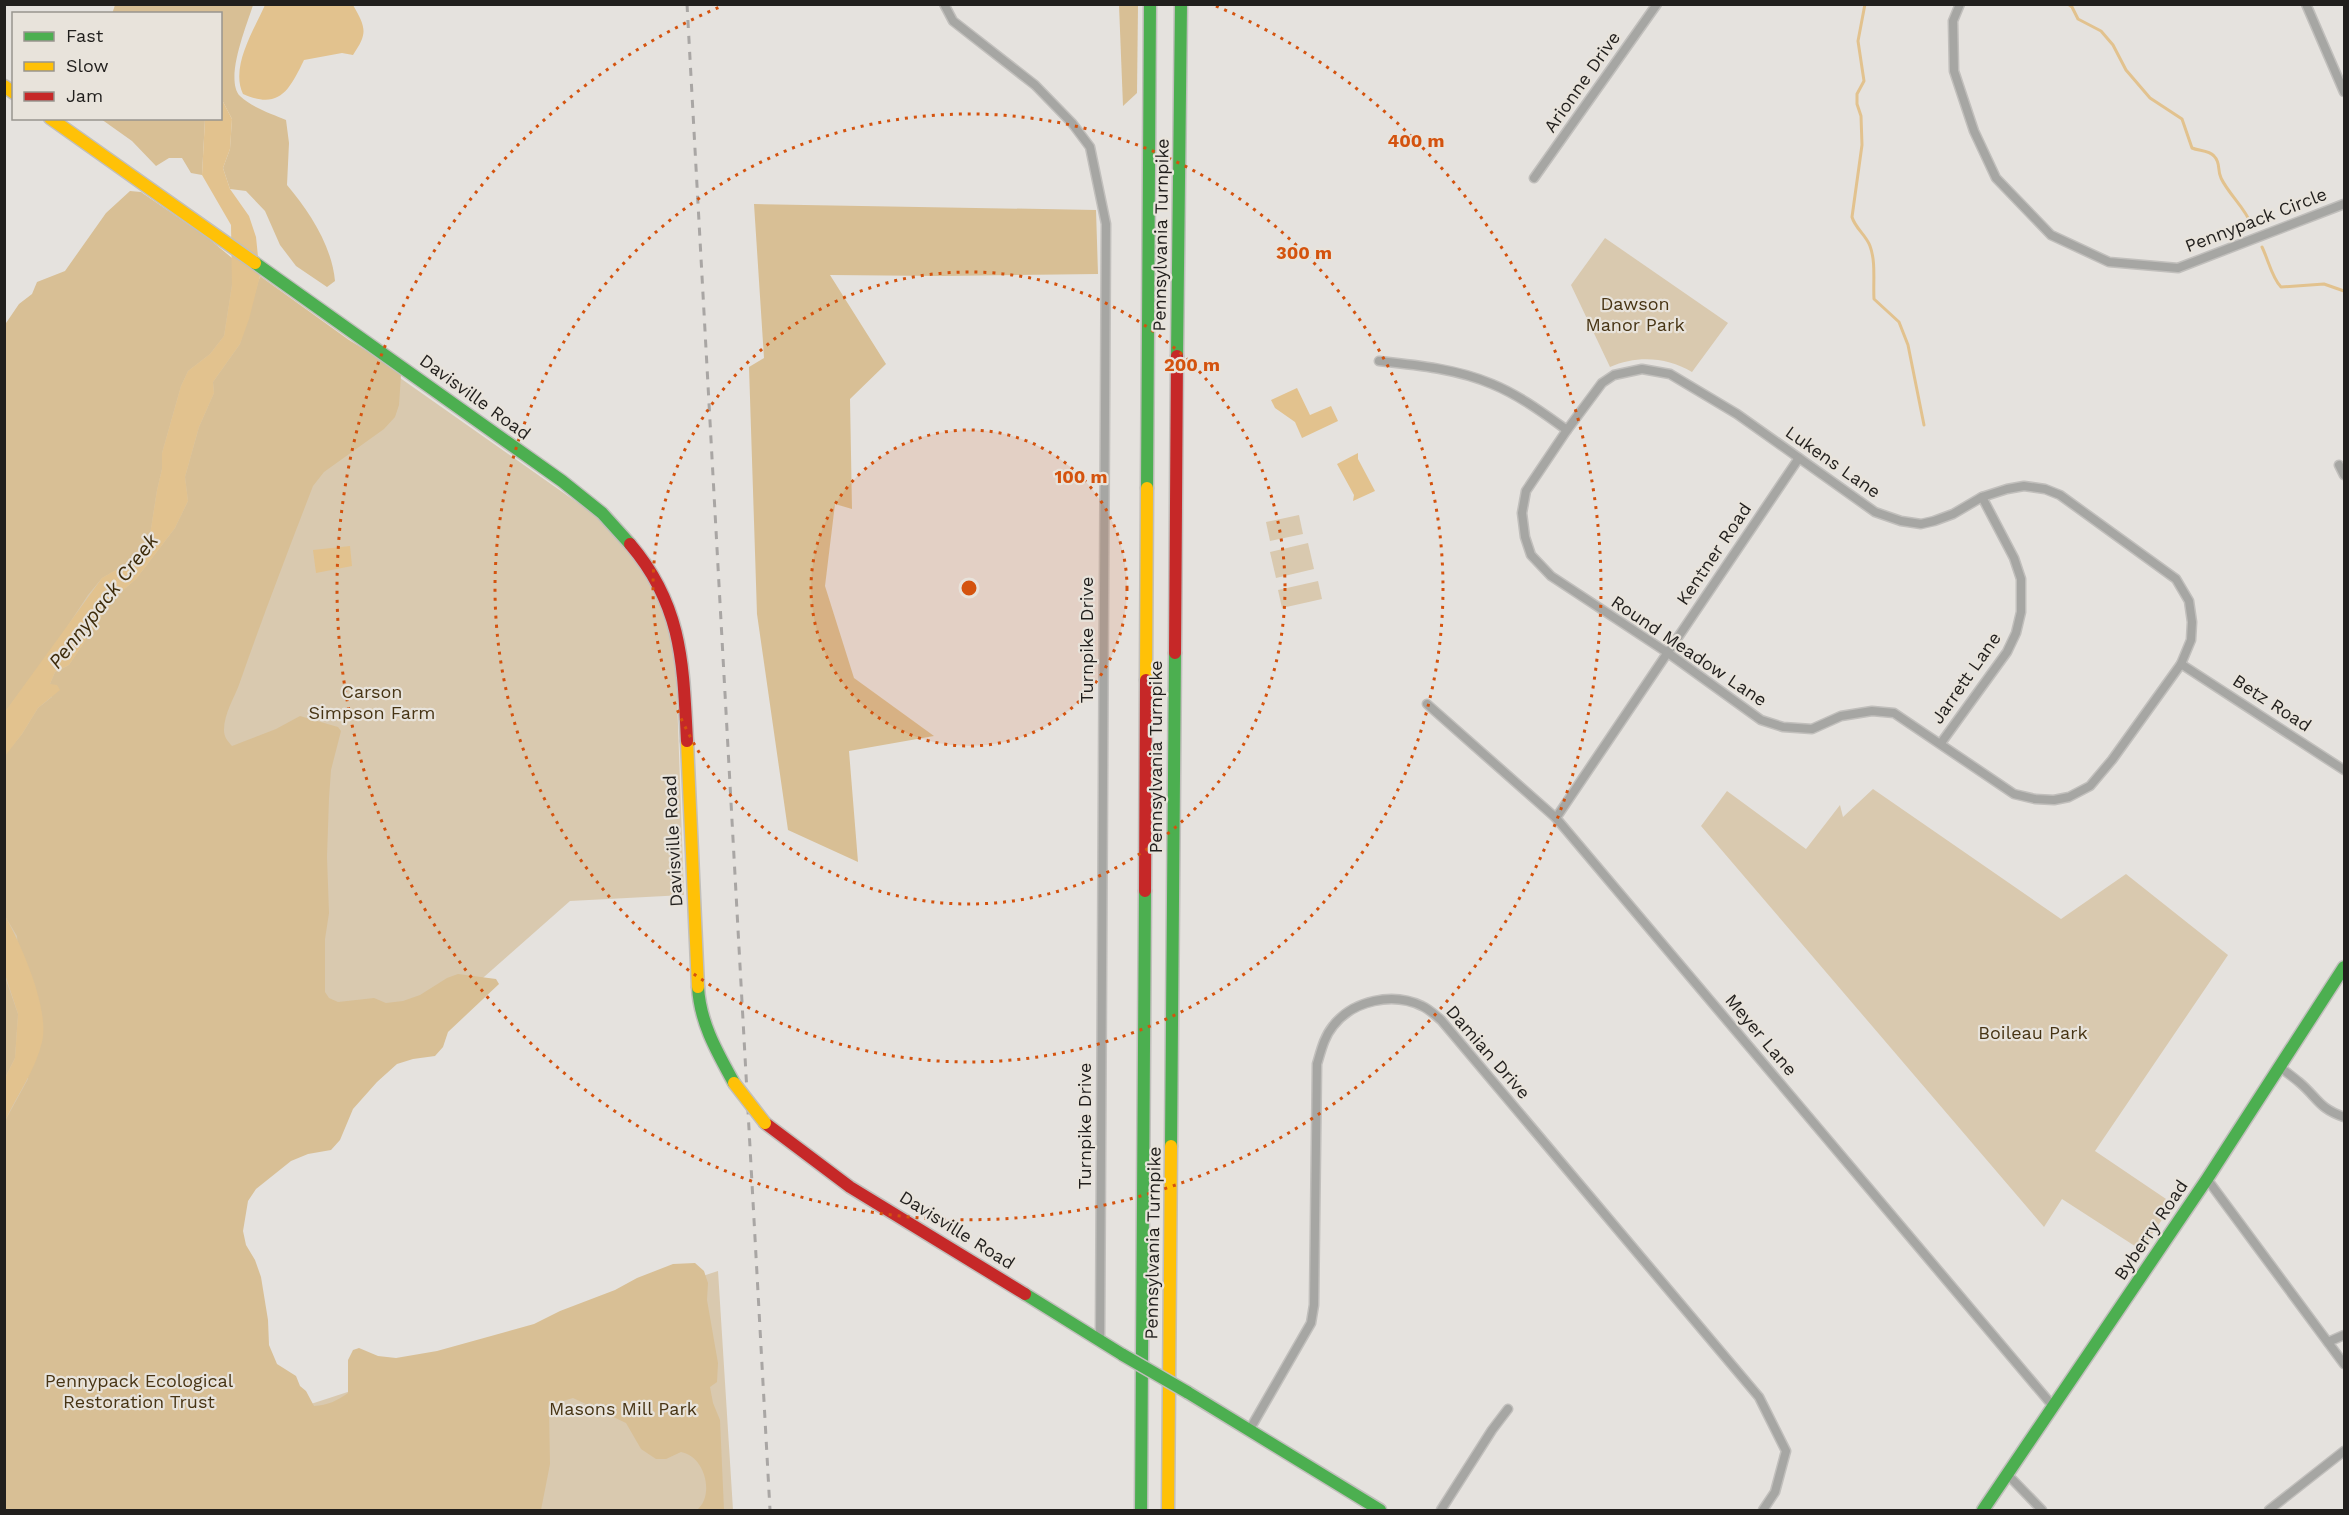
<svg xmlns="http://www.w3.org/2000/svg" width="2349" height="1515" viewBox="0 0 2349 1515" font-family="'Work Sans',sans-serif">
	<rect width="100%" height="100%" fill="#e5e2de"/>
	<g fill="#d9c9af">
		<path d="M 144,198 L 585,508 L 612,529 L 636,556 L 662,608 L 672,636 L 676,669 L 684,895 L 570,901 L 228,1203 L 268,1418 L 718,1271 L 733,1510 L 5,1510 L 5,530 Z"/>
		<path d="M 1605,238 L 1728,323 L 1692,372 C 1667,357 1637,355 1610,367 L 1571,285 Z"/>
		<path d="M 1299,515 L 1303,534 L 1270,541 L 1266,522 Z"/>
		<path d="M 1308,543 L 1314,569 L 1276,578 L 1270,552 Z"/>
		<path d="M 1318,581 L 1322,599 L 1282,608 L 1278,590 Z"/>
		<path d="M 1873,789 L 2061,919 L 2126,874 L 2228,955 L 2095,1151 L 2169,1201 L 2168,1211 L 2141,1250 L 2062,1199 L 2044,1227 L 1701,826 L 1727,791 L 1806,849 L 1840,805 L 1843,817 Z"/>
	</g>
	<g fill="#d8bf95">
		<path d="M 115,5 L 253,5 C 247,25 224,79 240,96 C 251,107 272,114 286,120 L 289,143 L 287,185 C 309,211 332,246 335,281 L 327,287 L 296,266 L 280,245 L 265,211 L 246,191 L 230,189 L 223,168 L 230,149 L 232,119 L 221,98 L 220,14 L 112,14 Z"/>
		<path d="M 1119,5 L 1138,5 L 1137,93 L 1123,106 Z"/>
		<path d="M 101,119 L 205,119 L 202,175 L 191,173 L 182,158 L 169,158 L 156,166 L 132,141 Z"/>
		<path d="M 130,191 L 141,192 L 208,238 L 232,258 L 232,285 L 224,336 L 210,354 L 188,371 L 181,386 L 162,453 L 162,469 L 157,490 L 150,535 L 128,563 L 102,578 L 88,595 L 57,642 L 5,712 L 4,326 L 19,304 L 32,294 L 37,282 L 65,271 L 106,213 Z"/>
		<path d="M 754,204 L 1096,210 L 1098,274 L 942,276 L 830,275 L 886,364 L 850,399 L 852,509 L 835,504 L 825,586 L 854,678 L 934,736 L 849,751 L 858,862 L 788,830 L 757,614 L 749,367 L 764,358 Z"/>
		<path d="M 260,276 L 349,340 L 392,366 L 401,375 L 399,405 L 395,417 L 384,429 L 324,472 L 313,486 C 288,551 263,616 240,682 C 235,697 224,713 224,730 C 224,737 227,740 232,746 L 276,729 L 300,716 L 338,727 L 341,731 L 331,770 L 329,798 L 327,857 L 329,913 L 325,939 L 325,992 L 329,998 L 338,1002 L 374,998 L 386,1003 L 403,1001 L 420,995 L 447,978 L 458,974 L 496,979 L 499,984 L 448,1032 L 443,1047 L 435,1056 L 413,1059 L 397,1064 L 377,1082 L 353,1109 L 340,1140 L 331,1150 L 308,1154 L 291,1161 L 256,1189 L 248,1201 L 243,1231 L 246,1245 L 255,1260 L 261,1277 L 268,1320 L 269,1345 L 277,1364 L 296,1376 L 300,1386 L 306,1391 L 314,1406 C 328,1405 337,1401 348,1393 L 348,1360 L 353,1350 L 359,1348 L 378,1356 L 396,1358 L 437,1351 L 534,1324 L 560,1311 L 615,1290 L 637,1278 L 673,1264 L 695,1263 L 704,1271 L 708,1283 L 707,1300 L 718,1363 L 717,1382 L 710,1387 L 713,1403 L 720,1420 L 724,1510 L 697,1510 C 715,1495 705,1456 681,1452 L 666,1459 L 656,1459 L 641,1449 L 626,1423 L 573,1398 L 553,1404 L 549,1409 L 550,1464 L 541,1510 L 5,1510 L 5,1121 L 28,1079 L 17,936 L 5,916 L 4,756 L 22,734 L 38,708 L 52,697 L 50,684 L 55,672 L 69,665 L 113,599 L 136,579 L 175,528 L 188,501 L 185,477 L 199,427 L 214,393 L 213,382 L 240,344 Z"/>
		<path d="M 4,974 L 18,1014 L 15,1058 L 5,1078 Z"/>
	</g>
	<g fill="#e2c28e">
		<path d="M 265,5 L 353,5 C 366,28 368,33 353,55 L 342,53 L 304,60 C 289,91 279,110 243,94 C 230,67 254,30 265,5 Z"/>
		<path d="M 221,98 L 232,119 L 230,149 L 223,168 L 230,189 L 249,216 L 256,237 L 260,276 L 249,319 L 240,344 L 213,382 L 214,393 L 199,427 L 185,477 L 188,501 L 175,528 L 136,579 L 113,599 L 69,665 L 55,672 L 50,684 L 57,685 L 60,690 L 38,708 L 22,734 L 5,756 L 4,712 L 7,709 L 102,578 L 128,563 L 150,535 L 157,490 L 162,469 L 162,453 L 181,386 L 188,371 L 210,354 L 224,336 L 232,285 L 231,225 L 202,175 L 205,119 L 220,118 Z"/>
		<path d="M 1297,388 L 1310,415 L 1331,406 L 1338,421 L 1302,438 L 1295,422 L 1275,408 L 1271,400 Z"/>
		<path d="M 1358,453 L 1358,459 L 1375,491 L 1353,501 L 1354,495 L 1337,464 Z"/>
		<path d="M 350,546 L 352,566 L 316,573 L 313,550 Z"/>
		<path d="M 5,916 C 21,944 50,1009 42,1042 C 35,1071 17,1095 5,1121 L 5,1078 L 15,1058 L 18,1014 L 5,974 Z"/>
	</g>
	<g fill="none" stroke-linecap="round" stroke-linejoin="round">
		<g stroke="#e2c28e" stroke-width="3">
			<path d="M 1865,4 L 1858,41 L 1864,81 L 1857,94 L 1857,104 L 1861,116 L 1862,145 L 1852,217 C 1855,228 1866,235 1870,246 C 1876,262 1873,282 1874,299 L 1899,322 L 1908,345 L 1924,425"/>
			<path d="M 2068,4 L 2072,7 L 2078,19 L 2101,31 L 2113,45 L 2126,70 L 2150,98 L 2182,119 L 2192,148 C 2199,151 2209,150 2214,156 C 2221,163 2217,170 2221,178 C 2229,195 2245,207 2252,226"/>
			<path d="M 2262,247 C 2268,259 2272,278 2281,287 L 2324,284 L 2344,291"/>
		</g>
		<g stroke="#c1bfbc" stroke-width="11">
			<g id="street">
				<path d="M 944,4 L 953,21 L 1035,85 L 1072,123 L 1090,147 L 1106,224 L 1100,1340"/>
				<path d="M 1960,4 L 1953,21 L 1954,71 L 1974,131 L 1996,178 L 2051,235 L 2109,262 L 2178,268 L 2344,204"/>
				<path d="M 2306,4 L 2344,92"/>
				<path d="M 1534,178 L 1657,4"/>
				<path d="M 1379,361 C 1417,365 1457,369 1492,384 C 1519,395 1543,413 1567,430"/>
				<path d="M 1642,369 L 1670,374 L 1737,414 L 1875,512 L 1901,521 L 1921,524 L 1934,521 L 1953,514 L 1982,497 L 2007,489 L 2024,486 L 2045,489 L 2060,495 L 2176,579 L 2189,601 L 2192,622 L 2191,640 L 2181,664 L 2112,760 L 2090,786 L 2069,797 L 2054,800 L 2035,799 L 2014,794 L 1894,713 L 1872,711 L 1841,716 L 1812,729 L 1783,727 L 1761,720 L 1668,653 L 1551,576 L 1531,555 L 1525,537 L 1522,513 L 1526,491 L 1567,430 L 1602,383 L 1614,375 Z"/>
				<path d="M 2339,465 L 2344,475"/>
				<path d="M 2181,664 L 2344,770"/>
				<path d="M 1427,704 L 1556,818 L 2052,1405"/>
				<path d="M 1941,743 L 2007,652 L 2016,633 L 2021,612 L 2021,579 L 2014,558 L 1982,497"/>
				<path d="M 1556,818 L 1799,458"/>
				<path d="M 2280,1067 C 2286,1072 2293,1077 2299,1082 C 2318,1098 2318,1108 2344,1117"/>
				<path d="M 2207,1179 L 2344,1364"/>
				<path d="M 2328,1342 L 2344,1335"/>
				<path d="M 1250,1429 L 1311,1323 L 1314,1305 L 1317,1064 C 1321,1051 1324,1037 1333,1026 C 1353,1000 1393,992 1422,1006 C 1429,1009 1435,1015 1441,1020 L 1759,1397 L 1786,1451 L 1775,1492 L 1763,1510"/>
				<path d="M 2007,1474 L 2042,1510"/>
				<path d="M 1441,1510 L 1492,1430 L 1508,1409"/>
				<path d="M 2269,1510 L 2344,1451"/>
			</g>
		</g>
		<g stroke="#c1bfbc" stroke-width="15">
			<g id="fast">
				<path d="M 255,263 L 562,481 L 602,513 L 630,544"/>
				<path d="M 1177,356 L 1181,4"/>
				<path d="M 1147,488 L 1150,4"/>
				<path d="M 698,987 C 700,1023 717,1052 734,1083"/>
				<path d="M 1171,1146 L 1175,653"/>
				<path d="M 1025,1294 L 1123,1355"/>
				<path d="M 1187,1392 L 1380,1510"/>
				<path d="M 1141,1510 L 1145,891"/>
				<path d="M 1983,1510 L 2207,1179 L 2344,967"/>
			</g>
		</g>
		<g stroke="#c1bfbc" stroke-width="15">
			<g id="slow">
				<path d="M 4,86 L 14,93"/>
				<path d="M 50,118 L 255,263"/>
				<path d="M 1146,680 L 1147,488"/>
				<path d="M 687,741 L 698,987"/>
				<path d="M 1168,1510 L 1171,1146"/>
			</g>
		</g>
		<g stroke="#c1bfbc" stroke-width="15">
			<g id="jam">
				<path d="M 630,544 C 683,606 683,665 687,741"/>
				<path d="M 1175,653 L 1177,356"/>
				<path d="M 1145,891 L 1146,680"/>
				<path d="M 765,1123 L 850,1187 L 1025,1294"/>
			</g>
		</g>
		<use href="#street" stroke="#a6a6a3" stroke-width="8"/>
		<use href="#fast" stroke="#4caf50" stroke-width="12"/>
		<use href="#slow" stroke="#ffc107" stroke-width="12"/>
		<use href="#jam" stroke="#c62828" stroke-width="12"/>
		<path stroke="#a9a6a4" stroke-width="3" stroke-dasharray="8 8" stroke-linecap="butt" d="M 687,4 L 770,1510"/>
		<g stroke="#c1bfbc" stroke-width="15" stroke-linecap="butt">
			<path id="fast-bridge" d="M 1123,1355 L 1187,1392"/>
		</g>
		<g stroke="#c1bfbc" stroke-width="15" stroke-linecap="butt">
			<path id="slow-bridge" d="M 734,1083 L 765,1123"/>
		</g>
		<use href="#fast-bridge" stroke="#4caf50" stroke-width="12"/>
		<use href="#slow-bridge" stroke="#ffc107" stroke-width="12"/>
	</g>
	<circle cx="969" cy="588" r="158" fill="#d4530e" fill-opacity=".12"/>
	<g fill="none" stroke="#d4530e" stroke-width="3" stroke-dasharray="3 6">
		<circle cx="969" cy="588" r="158"/>
		<circle cx="969" cy="588" r="316"/>
		<circle cx="969" cy="588" r="474"/>
		<path d="M1216 6A632 632 0 1 1 722 6"/>
	</g>
	<g text-anchor="middle" stroke-width="4.5" stroke-linejoin="round" paint-order="stroke">
		<g font-size="18" fill="#211f1d" stroke="#e8e3db">
			<text transform="translate(1582 82) rotate(-55)" y="6">Arionne Drive</text>
			<text transform="translate(2256 220) rotate(-21)" y="6">Pennypack Circle</text>
			<text transform="translate(1161 235) rotate(-89)" y="6">Pennsylvania Turnpike</text>
			<text transform="translate(475 397) rotate(36)" y="6">Davisville Road</text>
			<text transform="translate(1833 462) rotate(35)" y="6">Lukens Lane</text>
			<text transform="translate(1714 554) rotate(-56)" y="6">Kentner Road</text>
			<text transform="translate(1087 640) rotate(-90)" y="6">Turnpike Drive</text>
			<text transform="translate(1689 651) rotate(34)" y="6">Round Meadow Lane</text>
			<text transform="translate(1966 678) rotate(-55)" y="6">Jarrett Lane</text>
			<text transform="translate(2272 703) rotate(33)" y="6">Betz Road</text>
			<text transform="translate(1156 757) rotate(-90)" y="6">Pennsylvania Turnpike</text>
			<text transform="translate(673 841) rotate(-93)" y="6">Davisville Road</text>
			<text transform="translate(1761 1035) rotate(50)" y="6">Meyer Lane</text>
			<text transform="translate(1488 1052) rotate(49)" y="6">Damian Drive</text>
			<text transform="translate(1085 1126) rotate(-90)" y="6">Turnpike Drive</text>
			<text transform="translate(957 1230) rotate(32)" y="6">Davisville Road</text>
			<text transform="translate(2151 1230) rotate(-56)" y="6">Byberry Road</text>
			<text transform="translate(1153 1243) rotate(-89)" y="6">Pennsylvania Turnpike</text>
		</g>
		<g font-size="18" fill="#473414" stroke="#e8e3db">
			<text x="1635" y="310">Dawson<tspan x="1635" dy="21">Manor Park</tspan></text>
			<text x="372" y="698">Carson<tspan x="372" dy="21">Simpson Farm</tspan></text>
			<text x="2033" y="1039">Boileau Park</text>
			<text x="139" y="1387">Pennypack Ecological<tspan x="139" dy="21">Restoration Trust</tspan></text>
			<text x="623" y="1415">Masons Mill Park</text>
		</g>
		<g font-size="20" font-style="italic" fill="#3d2b0a" stroke="#e8e3db">
			<text transform="translate(103 601) rotate(-52)" y="7">Pennypack Creek</text>
		</g>
	</g>
	<circle cx="969" cy="588" r="9" fill="#d4530e" stroke="#e8e3db" stroke-width="3"/>
	<g font-size="18" text-anchor="middle" font-weight="bold" fill="#d4530e" stroke="#e8e3db" stroke-width="4.5" stroke-linejoin="round" paint-order="stroke">
		<text x="1416" y="147">400 m</text>
		<text x="1304" y="259">300 m</text>
		<text x="1192" y="371">200 m</text>
		<text x="1081" y="483">100 m</text>
	</g>
	<rect width="2349" height="1515" fill="none" stroke="#211f1d" stroke-width="12"/>
	<rect x="12" y="12" width="210" height="108" fill="#e8e3db" stroke="#98958f" stroke-width="1.5"/>
	<rect x="24" y="32" width="30" height="9" fill="#4caf50" stroke="#98958f" stroke-width="1.5"/>
	<text x="66" y="42" font-size="18" fill="#211f1d">Fast</text>
	<rect x="24" y="62" width="30" height="9" fill="#ffc107" stroke="#98958f" stroke-width="1.5"/>
	<text x="66" y="72" font-size="18" fill="#211f1d">Slow</text>
	<rect x="24" y="92" width="30" height="9" fill="#c62828" stroke="#98958f" stroke-width="1.5"/>
	<text x="66" y="102" font-size="18" fill="#211f1d">Jam</text>
</svg>
